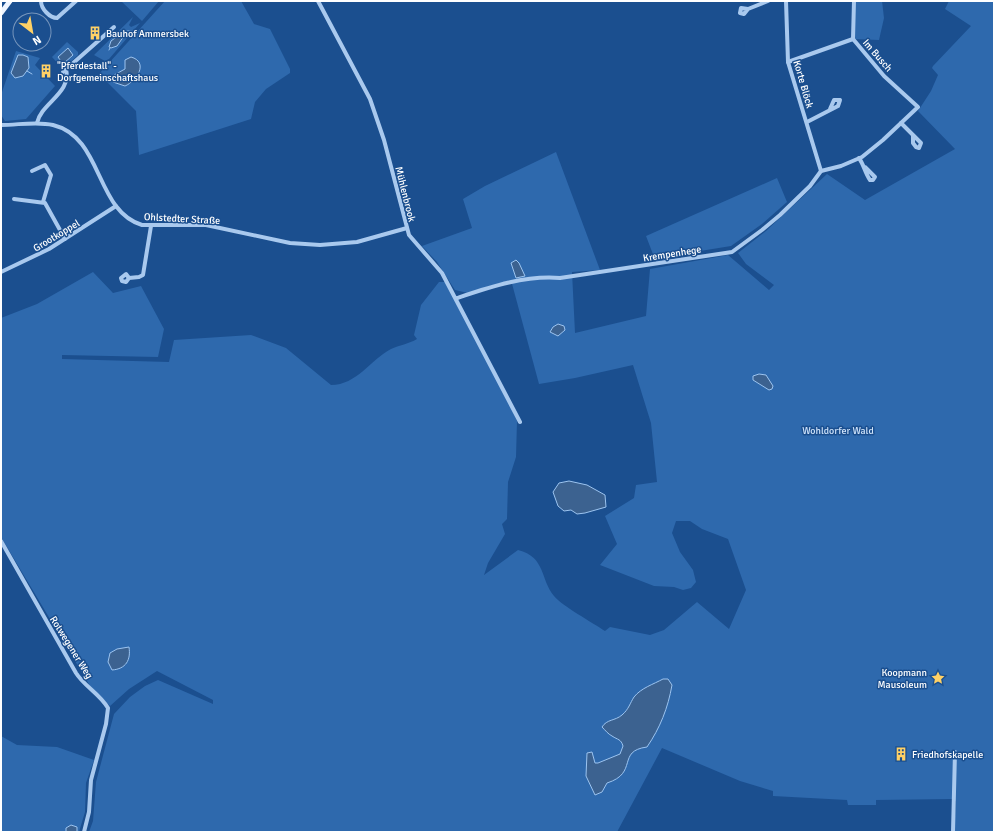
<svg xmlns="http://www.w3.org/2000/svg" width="995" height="833" viewBox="0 0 995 833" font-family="Signika,sans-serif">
	<rect width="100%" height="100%" fill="#1b4f8f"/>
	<g fill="#2e69ad" fill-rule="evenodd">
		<path d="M 121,1 L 159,1 L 142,21 Z"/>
		<path d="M 165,1 L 241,1 L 254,24 L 270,29 L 290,69 L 290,73 L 266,89 L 255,102 L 251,119 L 139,155 L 136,111 L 99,74 ZM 125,60 L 137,78 L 130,84 L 117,73 L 125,69 Z"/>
		<path d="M 854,1 L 882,1 L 884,18 L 879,40 L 853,39 Z"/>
		<path d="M 949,1 L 994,1 L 994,832 L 954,832 L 956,801 L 952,799 L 876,800 L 876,805 L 848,805 L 847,800 L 773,796 L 773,791 L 740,781 L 662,748 L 617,832 L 89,832 L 93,821 L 96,782 L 114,714 L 130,697 L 145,686 L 158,680 L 213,704 L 213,700 L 157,671 L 129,689 L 110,706 L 90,686 L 1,537 L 1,318 L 37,304 L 93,272 L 113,293 L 141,286 L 164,329 L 158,357 L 62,355 L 62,359 L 169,362 L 174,340 L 251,335 L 286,348 L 331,385 C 357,385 370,360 391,349 C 399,345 409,344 417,339 L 414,335 L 421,305 L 439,282 L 445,282 L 505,395 L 517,421 L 516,457 L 508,482 L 507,519 L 502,524 L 505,534 L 488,563 L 484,575 L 518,550 C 546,557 540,579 554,596 C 561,605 593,623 605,631 L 610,627 L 650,635 L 664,630 L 697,602 L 729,629 L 746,590 L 728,539 L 702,529 L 690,521 L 676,521 L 672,533 L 680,552 L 693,570 L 696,582 L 691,588 L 683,590 L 674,587 L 654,586 L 600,565 L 617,544 L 605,516 L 634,498 L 636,485 L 657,482 L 651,423 L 633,365 L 575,378 L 539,384 L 511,280 L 468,293 L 455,290 L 437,262 L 422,246 L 472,228 L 463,199 L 485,186 L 556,152 L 600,270 L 572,272 L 575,333 L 646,316 L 650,269 L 728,255 L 769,290 L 774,285 L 746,264 L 738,253 L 766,231 L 827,174 L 865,200 L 955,149 L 918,111 L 931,91 L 938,75 L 932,68 L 933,66 L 971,26 L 945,9 Z"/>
		<path d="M 133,17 L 129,25 L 131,27 L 140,23 L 109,59 L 105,61 L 94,55 Z"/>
		<path d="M 67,42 L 78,52 L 78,55 L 63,69 L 52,57 Z"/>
		<path d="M 16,51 L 40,58 L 35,65 L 55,86 L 26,119 L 5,121 L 1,115 L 1,95 Z"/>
		<path d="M 777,178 L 787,202 L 762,224 L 731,246 L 694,252 L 656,262 L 646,236 Z"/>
		<path d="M 1,736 L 17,745 L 57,747 L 94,760 L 86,783 L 85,812 L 79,832 L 1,832 Z"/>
	</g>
	<g fill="#3c6290" stroke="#9cc4f0">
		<path d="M 123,32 L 126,33 L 117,46 L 111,48 L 109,47 L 111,41 Z"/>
		<path d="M 68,48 L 73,55 L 63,64 L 58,57 Z"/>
		<path d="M 18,55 L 23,55 L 28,57 L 29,68 L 23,76 L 15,78 L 11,73 Z"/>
		<path d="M 131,57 C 149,62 137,81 125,86 L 113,82 L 114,75 L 125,69 L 125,60 Z"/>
		<path d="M 516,260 L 519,263 L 525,276 L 516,278 L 511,263 Z"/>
		<path d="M 558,324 L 564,326 L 565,330 L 558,336 L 550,332 L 553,327 Z"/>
		<path d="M 759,374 L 766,375 L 773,386 L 772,389 L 769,390 L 753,380 L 753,376 Z"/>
		<path d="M 569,481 L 587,485 L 605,495 L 606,507 L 585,513 L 577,514 L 571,510 L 564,511 L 558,506 L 553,492 L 559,483 Z"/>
		<path d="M 129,647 C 131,660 126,669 112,670 L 108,662 L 110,653 L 117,649 Z"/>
		<path d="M 663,679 L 668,679 L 672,685 C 668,708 660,728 647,747 C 616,751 639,773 607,783 L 602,792 L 595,795 L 586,776 L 587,753 L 592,752 L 595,763 L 598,763 L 620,754 L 623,746 C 621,739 618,740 612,736 C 608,734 605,730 602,727 C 607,719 615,721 622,715 C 629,709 630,703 634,697 C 641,688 654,684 663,679 Z"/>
		<path d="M 71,825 L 77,827 L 77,832 L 66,832 L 66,828 Z"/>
	</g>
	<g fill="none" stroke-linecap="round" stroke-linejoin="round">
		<g stroke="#9cc4f0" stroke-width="1">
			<path d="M 124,32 L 128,31 L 137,32"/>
			<path d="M 109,50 L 110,48"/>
			<path d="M 27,71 L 32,74"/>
		</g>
		<g stroke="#a9c9ee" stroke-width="4">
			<path d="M 41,1 C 41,9 50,18 57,18 L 76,1"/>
			<path d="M 318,1 L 370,99 L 384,140 L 409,235 L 442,273 L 520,422"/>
			<path d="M 786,1 L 788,62 L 821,171"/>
			<path d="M 748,9 L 741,8 L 740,13 L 744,14 L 748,9 L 768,1"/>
			<path d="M 788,62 L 853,39"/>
			<path d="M 63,72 L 114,27"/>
			<path d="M 807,122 L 838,106 L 840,100 L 834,100 L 830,109"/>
			<path d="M 37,123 C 41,103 72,93 66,69"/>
			<path d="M 901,123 L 913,135 L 913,143 L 916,147 L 919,148 L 921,143 L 913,135"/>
			<path d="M 1,125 C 18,125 37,121 53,125 C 103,137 95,211 142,225 L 206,225 L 290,243 L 320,245 L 357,242 L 407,228"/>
			<path d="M 859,158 C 864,165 865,173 870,180 L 873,180 L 875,177 L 865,167"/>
			<path d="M 32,171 L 45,165 L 51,175 L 43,202"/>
			<path d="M 14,199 L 45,203 L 65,239"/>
			<path d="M 1,272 L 49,249 L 116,206"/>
			<path d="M 129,278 L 126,274 L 121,278 L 122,281 L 126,282 L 129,278 L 139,277 L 143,275 L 151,226"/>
			<path d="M 457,298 C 490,287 525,275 560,278 L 732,252 L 762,230 L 780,215 L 810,186 L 821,171 L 841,166 L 862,157 L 883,140 L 918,107 L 884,76 L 853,39 L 854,1"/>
			<path d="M 1,541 L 76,673 C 84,686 100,694 108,708 L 106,724 L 91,780 L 89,812 L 84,832"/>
			<path d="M 953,832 L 955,752"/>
		</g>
		<path stroke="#f0f6ff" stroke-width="5" d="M 1,13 L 10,1"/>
	</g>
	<defs>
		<g id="building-bare" transform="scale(1.08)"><path d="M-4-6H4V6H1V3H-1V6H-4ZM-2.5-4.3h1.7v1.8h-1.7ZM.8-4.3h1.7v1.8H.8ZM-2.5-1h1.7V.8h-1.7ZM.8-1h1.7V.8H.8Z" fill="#ffd166" stroke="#1b4f8f" stroke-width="2.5" paint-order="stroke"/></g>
		<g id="sight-bare" transform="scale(1.08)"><path d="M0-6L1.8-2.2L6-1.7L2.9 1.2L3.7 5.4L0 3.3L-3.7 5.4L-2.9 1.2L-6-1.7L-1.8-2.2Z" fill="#ffd166" stroke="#1b4f8f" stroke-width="2.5" paint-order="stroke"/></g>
	</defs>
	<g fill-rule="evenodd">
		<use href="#building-bare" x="95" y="33"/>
		<use href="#building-bare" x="46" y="71"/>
		<use href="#sight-bare" x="938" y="678"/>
		<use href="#building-bare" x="901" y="754"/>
	</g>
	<g text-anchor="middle" stroke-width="3" stroke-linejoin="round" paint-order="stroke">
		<g font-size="10" fill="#fff" stroke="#1b4f8f" text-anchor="start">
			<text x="106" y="37">Bauhof Ammersbek</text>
			<text x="57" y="69">"Pferdestall" -<tspan x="57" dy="12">Dorfgemeinschaftshaus</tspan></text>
			<text x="927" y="676" text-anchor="end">Koopmann<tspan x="927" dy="12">Mausoleum</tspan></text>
			<text x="912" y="758">Friedhofskapelle</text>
		</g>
		<g font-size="10" fill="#fff" stroke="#1b4f8f">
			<text transform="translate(878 55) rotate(49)" y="4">Im Busch</text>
			<text transform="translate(804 84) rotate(74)" y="4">Korte Blöck</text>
			<text transform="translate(406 194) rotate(76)" y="4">Mühlenbrook</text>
			<text transform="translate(182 218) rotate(3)" y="4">Ohlstedter Straße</text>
			<text transform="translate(56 235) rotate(-31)" y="4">Grootkoppel</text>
			<text transform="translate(672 253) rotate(-9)" y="4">Krempenhege</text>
			<text transform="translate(72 647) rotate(58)" y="4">Rotwegener Weg</text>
		</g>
		<g font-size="10" fill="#cfe3fa" stroke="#1b4f8f">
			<text x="838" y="434">Wohldorfer Wald</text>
		</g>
	</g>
	<rect width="995" height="833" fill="none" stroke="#ffffff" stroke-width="4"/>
	<g transform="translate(32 32) rotate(149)"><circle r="19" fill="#1b4f8f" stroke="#7695bc"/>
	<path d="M0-3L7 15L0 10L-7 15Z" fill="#ffd166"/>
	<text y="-6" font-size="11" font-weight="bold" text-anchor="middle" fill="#ffffff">N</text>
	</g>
</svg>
